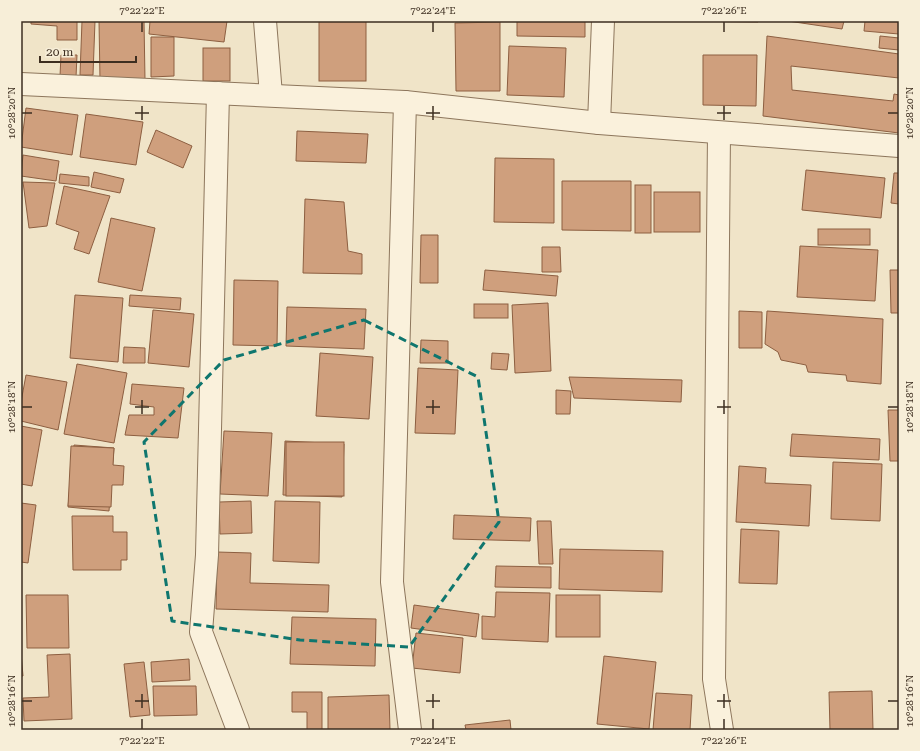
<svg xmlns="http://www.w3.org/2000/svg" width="920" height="751" viewBox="0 0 920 751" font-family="'Roboto Serif',serif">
	<rect width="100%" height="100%" fill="#f0e4c8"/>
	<g fill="#cf9f7d" stroke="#8d5f41">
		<path d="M 31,21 L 77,21 L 77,40 L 57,40 L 57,26 L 31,24 Z"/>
		<path d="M 82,21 L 95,21 L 93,75 L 80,75 Z"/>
		<path d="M 99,21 L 144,21 L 145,80 L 100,80 Z"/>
		<path d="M 150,21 L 227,21 L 224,42 L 149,34 Z"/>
		<rect x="319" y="21" width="47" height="60"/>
		<path d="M 517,21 L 585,21 L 585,37 L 517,36 Z"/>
		<path d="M 686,21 L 758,21 L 758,22 Z"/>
		<path d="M 788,21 L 844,21 L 842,29 Z"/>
		<path d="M 865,21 L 899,21 L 899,34 L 864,31 Z"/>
		<path d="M 500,22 L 500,91 L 456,91 L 455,23 Z"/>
		<path d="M 767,36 L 899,54 L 899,78 L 791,66 L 792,90 L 893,101 L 894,94 L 899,95 L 899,133 L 763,116 Z"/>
		<path d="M 880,36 L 899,38 L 899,50 L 879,48 Z"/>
		<path d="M 151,37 L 174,37 L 174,76 L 151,77 Z"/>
		<path d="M 509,46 L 566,48 L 564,97 L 507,95 Z"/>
		<rect x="203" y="48" width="27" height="33"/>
		<path d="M 61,55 L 77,55 L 76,77 L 60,76 Z"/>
		<path d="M 703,55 L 757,55 L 756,106 L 703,105 Z"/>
		<path d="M 26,108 L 78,115 L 72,155 L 21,147 Z"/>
		<path d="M 86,114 L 143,122 L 136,165 L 80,157 Z"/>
		<path d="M 156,130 L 192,146 L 183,168 L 147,152 Z"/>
		<path d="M 297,131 L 368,134 L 366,163 L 296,161 Z"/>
		<path d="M 23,155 L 59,161 L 56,181 L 21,176 Z"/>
		<path d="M 495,158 L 554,159 L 554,223 L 494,222 Z"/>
		<path d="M 806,170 L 885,178 L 881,218 L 802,210 Z"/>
		<path d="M 94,172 L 124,179 L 120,193 L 91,187 Z"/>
		<path d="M 894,173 L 899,173 L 899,204 L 891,203 Z"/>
		<path d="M 60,174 L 89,177 L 89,186 L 59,183 Z"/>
		<path d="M 562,181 L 631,181 L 631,231 L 562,230 Z"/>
		<path d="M 23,182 L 55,183 L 47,226 L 29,228 Z"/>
		<rect x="635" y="185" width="16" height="48"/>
		<path d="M 64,186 L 110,196 L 89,254 L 74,249 L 79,232 L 56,224 Z"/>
		<rect x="654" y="192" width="46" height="40"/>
		<path d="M 305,199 L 344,202 L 348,251 L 362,254 L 362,274 L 303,273 Z"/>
		<path d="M 111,218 L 155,228 L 142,291 L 98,282 Z"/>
		<rect x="818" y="229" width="52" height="16"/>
		<path d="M 421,235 L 438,235 L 438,283 L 420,283 Z"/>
		<path d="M 800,246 L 878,250 L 875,301 L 797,297 Z"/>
		<path d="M 542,247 L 560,247 L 561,272 L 542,272 Z"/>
		<path d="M 485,270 L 558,276 L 556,296 L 483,290 Z"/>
		<path d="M 890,270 L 899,270 L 899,313 L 891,313 Z"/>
		<path d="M 234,280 L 278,281 L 277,346 L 233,345 Z"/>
		<path d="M 75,295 L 123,298 L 118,362 L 70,358 Z"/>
		<path d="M 130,295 L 181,298 L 180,310 L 129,306 Z"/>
		<path d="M 548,303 L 551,371 L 515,373 L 512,305 Z"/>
		<rect x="474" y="304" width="34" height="14"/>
		<path d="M 287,307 L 366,309 L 364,349 L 286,346 Z"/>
		<path d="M 153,310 L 194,314 L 189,367 L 148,363 Z"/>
		<path d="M 739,311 L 762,312 L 762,348 L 739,348 Z"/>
		<path d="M 767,311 L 883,319 L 881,384 L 847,381 L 846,375 L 808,372 L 806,365 L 781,360 L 778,352 L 765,344 Z"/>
		<path d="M 421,340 L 448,341 L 448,363 L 420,363 Z"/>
		<path d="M 124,347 L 145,348 L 145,363 L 123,363 Z"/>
		<path d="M 320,353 L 373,357 L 369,419 L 316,416 Z"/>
		<path d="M 492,353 L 509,354 L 507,370 L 491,369 Z"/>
		<path d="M 77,364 L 127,373 L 114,443 L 64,434 Z"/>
		<path d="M 418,368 L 458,370 L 455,434 L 415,433 Z"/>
		<path d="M 26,375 L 67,382 L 58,430 L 21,421 L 21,402 Z"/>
		<path d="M 569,377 L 682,380 L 681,402 L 574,398 Z"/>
		<path d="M 132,384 L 184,388 L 178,438 L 125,435 L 129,415 L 154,415 L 154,407 L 130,404 Z"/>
		<path d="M 556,390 L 571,391 L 570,414 L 556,414 Z"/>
		<path d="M 888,410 L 899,410 L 899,461 L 890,461 Z"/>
		<path d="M 21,426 L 42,430 L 32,486 L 21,484 Z"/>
		<path d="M 224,431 L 272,433 L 268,496 L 220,494 Z"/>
		<path d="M 792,434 L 880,439 L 879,460 L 790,456 Z"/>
		<path d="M 285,441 L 344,444 L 342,497 L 283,495 Z"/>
		<rect x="286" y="442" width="58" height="54"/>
		<path d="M 74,445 L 114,448 L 109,511 L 68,507 Z"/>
		<path d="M 71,446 L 114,448 L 113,465 L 124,466 L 123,485 L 112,485 L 111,507 L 68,506 Z"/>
		<path d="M 833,462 L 882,464 L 880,521 L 831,519 Z"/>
		<path d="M 739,466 L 766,468 L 765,483 L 811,485 L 809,526 L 736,522 Z"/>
		<path d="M 251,501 L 252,533 L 220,534 L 219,502 Z"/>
		<path d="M 275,501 L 320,502 L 319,563 L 273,561 Z"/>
		<path d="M 21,503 L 36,505 L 28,563 L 21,562 Z"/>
		<path d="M 454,515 L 531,518 L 530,541 L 453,539 Z"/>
		<path d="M 72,516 L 113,516 L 113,532 L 127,532 L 127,560 L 121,560 L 121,570 L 73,570 Z"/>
		<path d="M 537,521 L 551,521 L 553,564 L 539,564 Z"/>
		<path d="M 741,529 L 779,531 L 777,584 L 739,583 Z"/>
		<path d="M 560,549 L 663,551 L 662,592 L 559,589 Z"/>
		<path d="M 217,552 L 251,553 L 250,583 L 329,585 L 328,612 L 216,609 Z"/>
		<path d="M 496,566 L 551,567 L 551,588 L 495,587 Z"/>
		<path d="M 496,592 L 550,593 L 548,642 L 482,639 L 482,616 L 495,617 Z"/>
		<path d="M 26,595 L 68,595 L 69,648 L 27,648 Z"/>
		<rect x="556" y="595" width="44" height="42"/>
		<path d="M 414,605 L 479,614 L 476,637 L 411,628 Z"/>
		<path d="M 292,617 L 376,619 L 375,666 L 290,664 Z"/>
		<path d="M 416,633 L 463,638 L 460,673 L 412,668 Z"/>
		<path d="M 21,653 L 23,676 L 21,676 Z"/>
		<path d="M 70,654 L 72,719 L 24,721 L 23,698 L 49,697 L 47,655 Z"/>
		<path d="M 604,656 L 656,662 L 649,729 L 597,724 Z"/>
		<path d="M 189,659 L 190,680 L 152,682 L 151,662 Z"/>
		<path d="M 144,662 L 150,715 L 130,717 L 124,664 Z"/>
		<path d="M 153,686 L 196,686 L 197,715 L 154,716 Z"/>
		<path d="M 872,691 L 873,730 L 830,730 L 829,692 Z"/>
		<path d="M 292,692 L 322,692 L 322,730 L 307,730 L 307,712 L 292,712 Z"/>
		<path d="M 656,693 L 692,695 L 690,730 L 653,730 Z"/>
		<path d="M 389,695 L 390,730 L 328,730 L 328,697 Z"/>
		<path d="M 510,720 L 511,730 L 466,730 L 465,725 Z"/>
	</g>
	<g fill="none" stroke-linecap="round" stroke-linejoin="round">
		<g stroke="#8d765c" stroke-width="24">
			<g id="street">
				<path d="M 265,21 L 271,95"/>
				<path d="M 21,84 L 405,102 L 599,123 L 899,146"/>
				<path d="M 218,93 L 207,555 L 201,632 L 238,730"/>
				<path d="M 405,102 L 392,582 L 410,730"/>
				<path d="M 599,123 L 603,21"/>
				<path d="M 719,133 L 714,679 L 722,730"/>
			</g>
		</g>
		<use href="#street" stroke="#faf1dc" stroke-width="22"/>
	</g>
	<path fill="none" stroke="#0f766e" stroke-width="3" stroke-dasharray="8 5" stroke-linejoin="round" d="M 364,320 L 478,377 L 499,522 L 409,647 L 300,640 L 172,621 L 144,442 L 224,360 Z"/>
	<path fill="none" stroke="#3d2e20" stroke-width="1.5" d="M 142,22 L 142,32M 433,22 L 433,32M 724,22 L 724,32M 142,106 L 142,120M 433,106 L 433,120M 724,106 L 724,120M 22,113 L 32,113M 135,113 L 149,113M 426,113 L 440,113M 717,113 L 731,113M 888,113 L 898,113M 142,400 L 142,414M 433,400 L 433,414M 724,400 L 724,414M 22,407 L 32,407M 135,407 L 149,407M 426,407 L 440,407M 717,407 L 731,407M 888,407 L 898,407M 142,694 L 142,708M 433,694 L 433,708M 724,694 L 724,708M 22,701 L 32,701M 135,701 L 149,701M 426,701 L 440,701M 717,701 L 731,701M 888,701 L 898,701M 142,719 L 142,729M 433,719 L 433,729M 724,719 L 724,729"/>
	<rect width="920" height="751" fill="none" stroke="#f7eed8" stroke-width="44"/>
	<path d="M40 56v6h96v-6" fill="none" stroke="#3d2e20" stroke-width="2"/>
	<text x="46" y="56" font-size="12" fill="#3d2e20" stroke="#f7eed8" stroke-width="3" paint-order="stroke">20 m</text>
	<rect x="22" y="22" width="876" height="707" fill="none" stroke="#3d2e20" stroke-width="1.5"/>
	<g font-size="10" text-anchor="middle" fill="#3d2e20">
		<text x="142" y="14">7°22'22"E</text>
		<text x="433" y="14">7°22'24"E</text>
		<text x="724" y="14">7°22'26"E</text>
		<text transform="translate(11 113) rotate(-90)" y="4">10°28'20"N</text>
		<text transform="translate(909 113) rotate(-90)" y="4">10°28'20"N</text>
		<text transform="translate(11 407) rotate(-90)" y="4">10°28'18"N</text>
		<text transform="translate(909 407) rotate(-90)" y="4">10°28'18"N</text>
		<text transform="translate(11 701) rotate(-90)" y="4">10°28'16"N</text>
		<text transform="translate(909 701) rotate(-90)" y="4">10°28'16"N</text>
		<text x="142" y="744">7°22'22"E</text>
		<text x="433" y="744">7°22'24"E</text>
		<text x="724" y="744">7°22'26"E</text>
	</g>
</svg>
